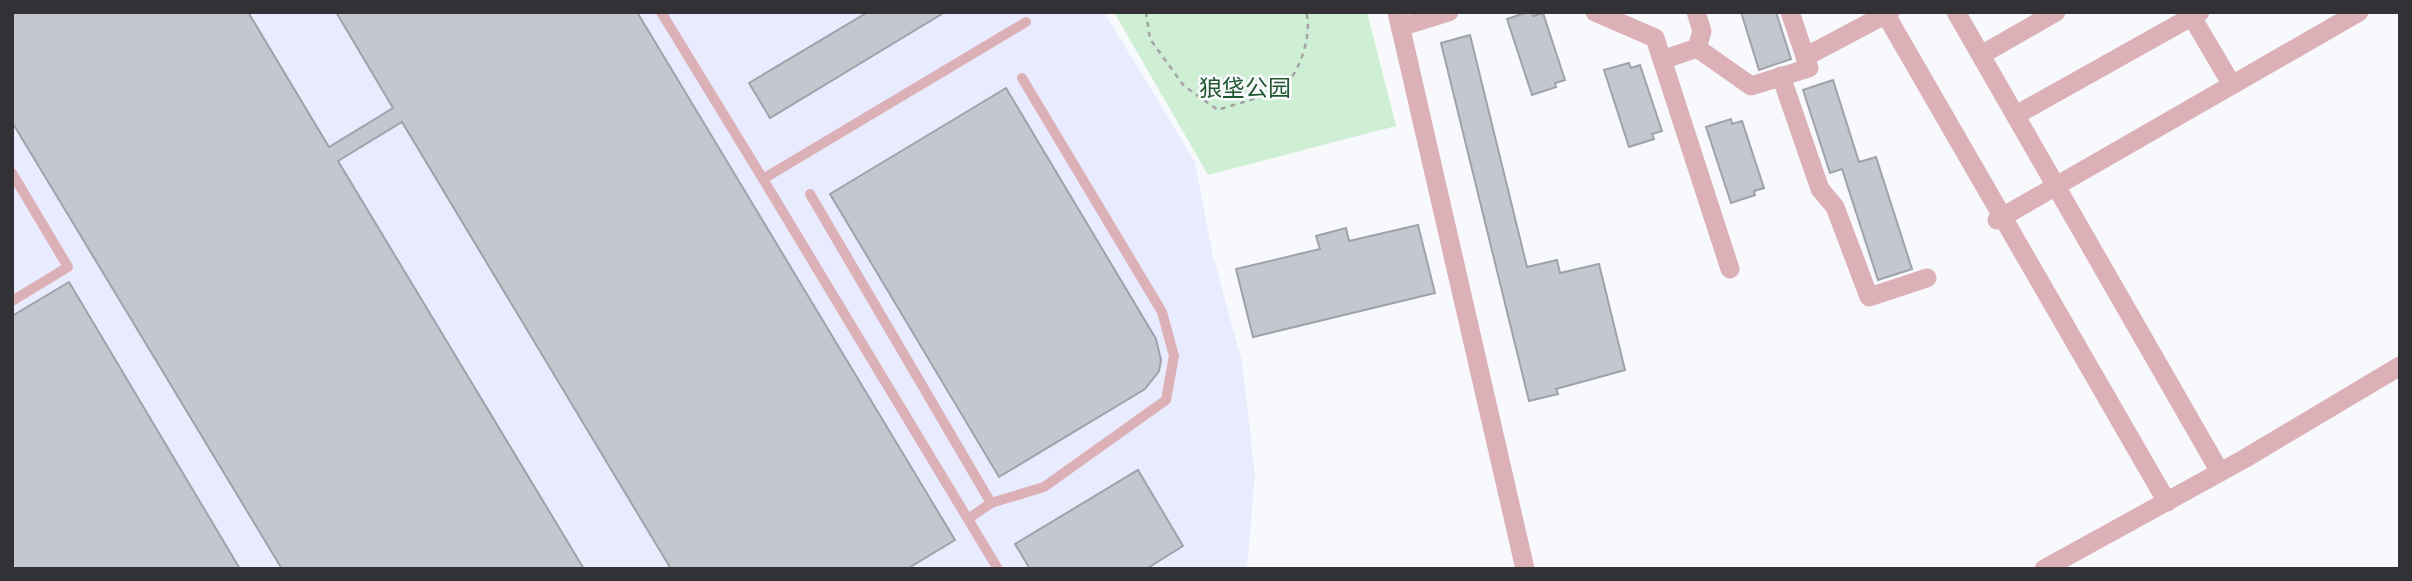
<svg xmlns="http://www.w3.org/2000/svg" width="2412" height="581" viewBox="0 0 2412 581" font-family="Arial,'Noto Sans SC',sans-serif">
	<rect width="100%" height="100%" fill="#f8f9fd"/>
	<path fill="#e9ecfe" d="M 12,12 L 1104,12 L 1195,162 L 1212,252 L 1242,362 L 1255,475 L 1247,569 L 12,569 Z"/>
	<path fill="#ceefd3" d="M 1114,12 L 1367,12 L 1396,126 L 1208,175 Z"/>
	<g fill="#c4c6d0" stroke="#a0a2ab" stroke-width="2">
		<path d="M 12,12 L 248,12 L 329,147 L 393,108 L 336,12 L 637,12 L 955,540 L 907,569 L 671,569 L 402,122 L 338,161 L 584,569 L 282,569 L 12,122 Z"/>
		<path d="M 868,12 L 945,12 L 770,118 L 749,83 Z"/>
		<path d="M 1528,12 L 1532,12 L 1533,16 L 1543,13 L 1565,80 L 1555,83 L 1556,87 L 1532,95 L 1507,19 Z"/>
		<path d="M 1741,12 L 1776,12 L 1791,59 L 1759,70 Z"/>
		<path d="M 1470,35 L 1527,267 L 1557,260 L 1560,273 L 1599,264 L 1625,370 L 1556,389 L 1558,394 L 1529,401 L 1441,43 Z"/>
		<path d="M 1629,63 L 1631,68 L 1640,65 L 1662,131 L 1652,134 L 1654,139 L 1629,147 L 1604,70 Z"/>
		<path d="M 1833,80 L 1859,162 L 1876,157 L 1912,269 L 1878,280 L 1842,169 L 1830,173 L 1803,90 Z"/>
		<path d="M 1006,88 L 1156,339 L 1161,360 L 1159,371 L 1145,389 L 999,477 L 830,194 Z"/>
		<path d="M 1731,119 L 1732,124 L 1742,121 L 1764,188 L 1754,191 L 1755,195 L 1731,203 L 1706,127 Z"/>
		<path d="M 1418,225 L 1435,293 L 1253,337 L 1236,269 L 1320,249 L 1316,236 L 1346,228 L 1349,241 Z"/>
		<path d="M 69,282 L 240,569 L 12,569 L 12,316 Z"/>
		<path d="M 1138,470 L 1183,546 L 1146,569 L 1030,569 L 1015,544 Z"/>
	</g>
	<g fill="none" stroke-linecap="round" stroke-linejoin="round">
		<path stroke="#a4a4a8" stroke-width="2.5" stroke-dasharray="5 5" stroke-linecap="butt" d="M 1146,12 L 1150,39 L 1184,86 L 1218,110 C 1238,103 1263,98 1281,87 C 1300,77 1313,31 1306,12"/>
		<g stroke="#dcb0b7" stroke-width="10">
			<path d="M 661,12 L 763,179"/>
			<path d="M 12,173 L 68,267 L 12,301"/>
			<path d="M 810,194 L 991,503"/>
			<path d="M 968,519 L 991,503 L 1044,487 L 1166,400 L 1174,356 L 1162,312 L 1022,78"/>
			<path d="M 998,569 L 763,179 L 1026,22"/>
		</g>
		<g stroke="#dcb0b7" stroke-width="19">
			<path d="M 1397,12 L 1525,569"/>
			<path d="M 1595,12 L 1655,38 L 1730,269"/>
			<path d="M 1956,12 L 2220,472"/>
			<path d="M 2189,12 L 2232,85"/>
			<path d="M 1886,15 L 2167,502"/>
			<path d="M 1400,27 L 1449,12"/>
			<path d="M 1697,48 L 1751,86 L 1809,68 L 1790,12"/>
			<path d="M 1981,55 L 2056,12"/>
			<path d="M 1805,57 L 1890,12"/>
			<path d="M 1662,60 L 1697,48 L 1702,31 L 1696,12"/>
			<path d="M 1781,76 L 1820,189 L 1835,207 L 1869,297 L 1927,278"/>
			<path d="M 2016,115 L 2200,12"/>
			<path d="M 1997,220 L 2359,12"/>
			<path d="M 2044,569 L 2244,459 L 2400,366"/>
		</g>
	</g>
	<g text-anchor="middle" stroke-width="5" stroke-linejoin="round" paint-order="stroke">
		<g font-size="23" fill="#20572f" stroke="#f8f9fd">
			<text x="1245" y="96">狼垡公园</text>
		</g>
	</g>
	<rect width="2412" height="581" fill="none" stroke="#323236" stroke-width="28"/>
</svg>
